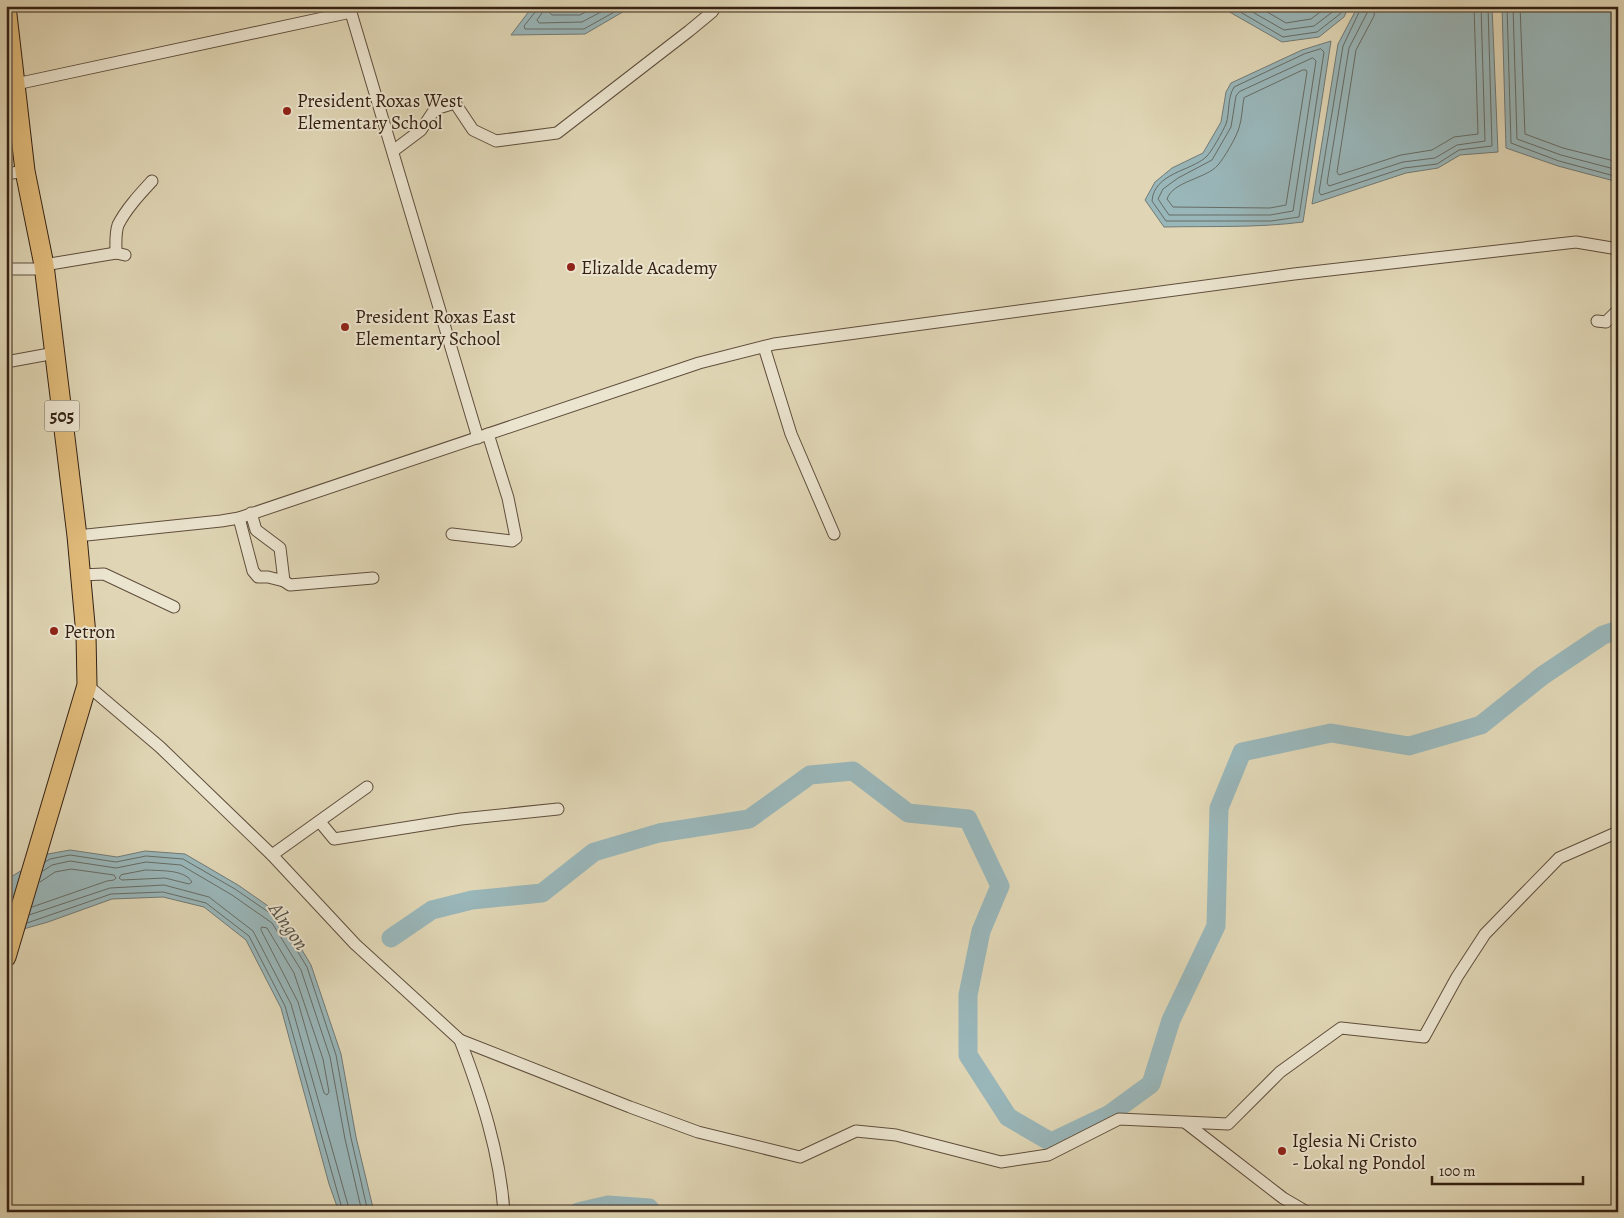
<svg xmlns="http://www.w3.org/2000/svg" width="1624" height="1218" viewBox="0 0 1624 1218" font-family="Alegreya,serif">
	<rect width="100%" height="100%" fill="#e0d6b5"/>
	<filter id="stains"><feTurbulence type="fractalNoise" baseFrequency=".004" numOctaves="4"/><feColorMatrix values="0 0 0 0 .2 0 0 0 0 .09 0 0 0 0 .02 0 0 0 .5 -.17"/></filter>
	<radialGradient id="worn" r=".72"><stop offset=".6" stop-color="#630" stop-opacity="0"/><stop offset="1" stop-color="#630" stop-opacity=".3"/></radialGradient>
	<g fill="#99b6b9" stroke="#717a77">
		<path d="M 533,6 L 633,6 L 585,34 L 511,35 Z"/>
		<path d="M 1223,6 L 1349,6 L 1344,17 L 1319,37 L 1282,42 L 1226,10 Z"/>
		<path d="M 1358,6 L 1492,6 L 1498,152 L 1460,155 L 1438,168 L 1406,173 L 1312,204 L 1338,44 Z"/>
		<path d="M 1502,6 L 1618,6 L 1618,182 L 1558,166 L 1506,148 Z"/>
		<path d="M 1331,41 L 1303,222 C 1257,228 1210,226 1164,227 L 1145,200 L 1155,182 L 1172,168 L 1203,153 L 1221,122 L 1226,92 L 1231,83 L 1302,50 Z"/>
		<path d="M 70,850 L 117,857 L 145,851 L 185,854 L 238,885 L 281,915 L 311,965 L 341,1054 L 356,1137 L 374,1212 L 339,1212 L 329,1184 L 281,1008 L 246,940 L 204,907 L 163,897 L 112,899 L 48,922 L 6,934 L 6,880 L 48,854 Z"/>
	</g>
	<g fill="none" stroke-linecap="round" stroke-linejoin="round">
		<g stroke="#666c66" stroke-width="1">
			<path d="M 536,6 L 536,11 L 524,26 L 525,29 L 584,29 L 625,6"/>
			<path d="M 543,6 L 542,13 L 537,20 L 539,23 L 582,22 L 612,6"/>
			<path d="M 550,6 L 550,13 L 552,15 L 580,15 L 596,6"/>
			<path d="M 1230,6 L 1283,37 L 1317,32 L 1340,14 L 1344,6"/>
			<path d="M 1242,6 L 1284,30 L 1314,26 L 1335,10 L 1337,6"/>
			<path d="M 1257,6 L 1286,23 L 1311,19 L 1328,6"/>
			<path d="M 1362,6 L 1343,46 L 1319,192 L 1321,195 L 1404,168 L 1437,164 L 1459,150 L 1492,146 L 1488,6"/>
			<path d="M 1368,6 L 1367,13 L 1349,48 L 1327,183 L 1329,186 L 1403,162 L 1435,158 L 1457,145 L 1485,141 L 1481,6"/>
			<path d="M 1375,6 L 1374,16 L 1356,50 L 1337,172 L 1339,175 L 1401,155 L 1432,150 L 1454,137 L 1478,134 L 1474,6"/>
			<path d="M 1507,6 L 1511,143 L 1559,161 L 1618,177"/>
			<path d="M 1513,6 L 1517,139 L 1561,155 L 1618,170"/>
			<path d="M 1520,6 L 1525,134 L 1563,148 L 1618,162"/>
			<path d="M 1321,49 L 1324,52 L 1299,217 L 1271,221 L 1166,221 L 1152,201 C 1154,173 1191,171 1206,157 C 1211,153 1223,131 1226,124 C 1230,112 1227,99 1234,87 L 1304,54 Z"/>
			<path d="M 1313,58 L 1316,61 L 1293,211 L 1270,215 L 1169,215 L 1158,199 L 1163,189 L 1178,178 L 1212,160 L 1231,127 L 1236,96 L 1239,92 Z"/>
			<path d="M 1303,70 L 1306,70 L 1307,72 L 1286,205 L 1270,208 L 1173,207 L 1167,199 C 1173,181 1206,179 1218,165 C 1224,158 1236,138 1239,128 C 1242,119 1242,108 1244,98 Z"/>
			<path d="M 45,862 L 50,859 L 70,855 L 116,862 L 146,856 L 183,859 L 235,889 L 277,918 L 307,967 L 336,1055 L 351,1138 L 368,1212"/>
			<path d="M 146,870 C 160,871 184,869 192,882 L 189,884 L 165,878 L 122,880 L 119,878 L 121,875 Z"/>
			<path d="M 43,871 L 52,865 L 70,861 L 116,868 L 146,862 L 181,865 L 232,895 L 272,923 L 301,970 L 330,1057 L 345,1139 L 362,1212"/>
			<path d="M 32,907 L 107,881 L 114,880 L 116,878 L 114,875 L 71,869 L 55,872 L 40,882"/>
			<path d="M 29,915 L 110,888 L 164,885 L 209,897 L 253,931 L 291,1004 L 350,1212"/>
			<path d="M 27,923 L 111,894 L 163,892 L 206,903 L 249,936 L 285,1006 L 343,1212"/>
			<path d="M 262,927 L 267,928 L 294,973 L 323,1059 L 329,1092 L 327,1095 L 324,1093 L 298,1002 L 261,930 Z"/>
		</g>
		<g stroke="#99b6b9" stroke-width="19">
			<path d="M 391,938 L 432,910 L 472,900 L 542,893 L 594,852 L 659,833 L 749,819 L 810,775 L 853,771 L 908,813 L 968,819 L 1000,886 L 981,931 L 968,995 L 968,1055 L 1008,1117 L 1051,1142 L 1110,1114 L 1151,1084 L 1171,1020 L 1216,926 L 1219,808 L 1242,752 L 1331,733 L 1409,746 L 1481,725 L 1542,676 L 1603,635 L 1618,630"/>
			<path d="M 578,1212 L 608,1205 L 649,1208 L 652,1212"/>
		</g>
		<g stroke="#5f4e3c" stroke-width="13">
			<g id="street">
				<path d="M 349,6 L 478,438"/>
				<path d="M 16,84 L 351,12"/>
				<path d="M 393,151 L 421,130 L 435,109 L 455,103 L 473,130 L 496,141 L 557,133 L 689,31 L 712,12 L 716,6"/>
				<path d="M 6,174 L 25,171"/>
				<path d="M 116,253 C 116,244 115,234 118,225 C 126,209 140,194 152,181"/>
				<path d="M 44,265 L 116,253 L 125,255"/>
				<path d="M 6,269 L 45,269"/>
				<path d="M 1597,321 L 1606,322 L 1618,310"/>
				<path d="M 764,347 L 791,434 L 834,534"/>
				<path d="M 6,362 L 55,353"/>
				<path d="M 239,518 L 253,571 L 258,577 L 268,577 L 284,581 L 280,548 L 256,530 L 251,513"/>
				<path d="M 452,534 L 512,541 L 516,538 L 508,498 L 488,434"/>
				<path d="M 77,536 L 221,521 L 239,518 L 699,363 L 774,344 L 1294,274 L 1576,242 L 1618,249"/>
				<path d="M 81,575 L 104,574 L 174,607"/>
				<path d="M 284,581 L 290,585 L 373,578"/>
				<path d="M 87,685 L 160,747 L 272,855 L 355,944 L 460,1040 L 630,1107 L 698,1132 L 800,1157 L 856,1131 L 896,1135 L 1001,1162 L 1048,1155 L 1119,1119 L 1228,1124 L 1280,1072 L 1341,1028 L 1424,1037 L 1457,977 L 1485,934 L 1559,858 L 1618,832"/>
				<path d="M 320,822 L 334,839 L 461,819 L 558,809"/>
				<path d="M 272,855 L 367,787"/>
				<path d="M 460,1040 C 481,1095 500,1153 504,1212"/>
				<path d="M 1186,1123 L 1283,1198 L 1307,1212"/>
			</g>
		</g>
		<g stroke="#342113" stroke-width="21">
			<path id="primary" d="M 6,957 L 87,685 L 86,635 L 77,536 L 44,265 L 25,171 L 6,6"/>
		</g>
		<use href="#street" stroke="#ebe4cf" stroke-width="11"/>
		<use href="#primary" stroke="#e0bb7a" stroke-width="19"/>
	</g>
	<g fill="#8f2418" stroke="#ebe4cf" stroke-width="2">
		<circle cx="287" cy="111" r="5"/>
		<circle cx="571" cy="267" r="5"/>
		<circle cx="345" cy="327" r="5"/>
		<circle cx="54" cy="631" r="5"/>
		<circle cx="1282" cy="1151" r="5"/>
	</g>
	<g text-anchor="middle" stroke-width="4" stroke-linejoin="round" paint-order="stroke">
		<rect fill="#ebe4cf" stroke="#6b5c4b" stroke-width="1" x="44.5" y="400.5" width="35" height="31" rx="4"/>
		<g font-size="18" font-weight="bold" fill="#342113">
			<text x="62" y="422">505</text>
		</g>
		<g font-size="19" fill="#342113" stroke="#ebe4cf" text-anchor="start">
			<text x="297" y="107">President Roxas West<tspan x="297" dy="22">Elementary School</tspan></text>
			<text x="581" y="274">Elizalde Academy</text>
			<text x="355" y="323">President Roxas East<tspan x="355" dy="22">Elementary School</tspan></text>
			<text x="64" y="638">Petron</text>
			<text x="1292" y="1147">Iglesia Ni Cristo<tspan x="1292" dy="22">- Lokal ng Pondol</tspan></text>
		</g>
		<g font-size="20" font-style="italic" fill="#524e45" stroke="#ebe4cf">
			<text transform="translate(289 926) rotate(55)" y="7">Alngon</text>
		</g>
	</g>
	<rect width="1624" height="1218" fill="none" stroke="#e0d6b5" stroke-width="25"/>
	<rect x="8" y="8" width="1609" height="1203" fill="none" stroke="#342113" stroke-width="2.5"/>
	<rect x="12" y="12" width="1599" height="1193" fill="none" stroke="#342113"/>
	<path d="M1432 1176v8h151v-8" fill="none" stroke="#342113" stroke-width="2.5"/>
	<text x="1439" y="1176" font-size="15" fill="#342113" stroke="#ebe4cf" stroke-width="4" paint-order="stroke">100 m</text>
	<rect width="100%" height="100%" filter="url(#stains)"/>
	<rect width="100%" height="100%" fill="url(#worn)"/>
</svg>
